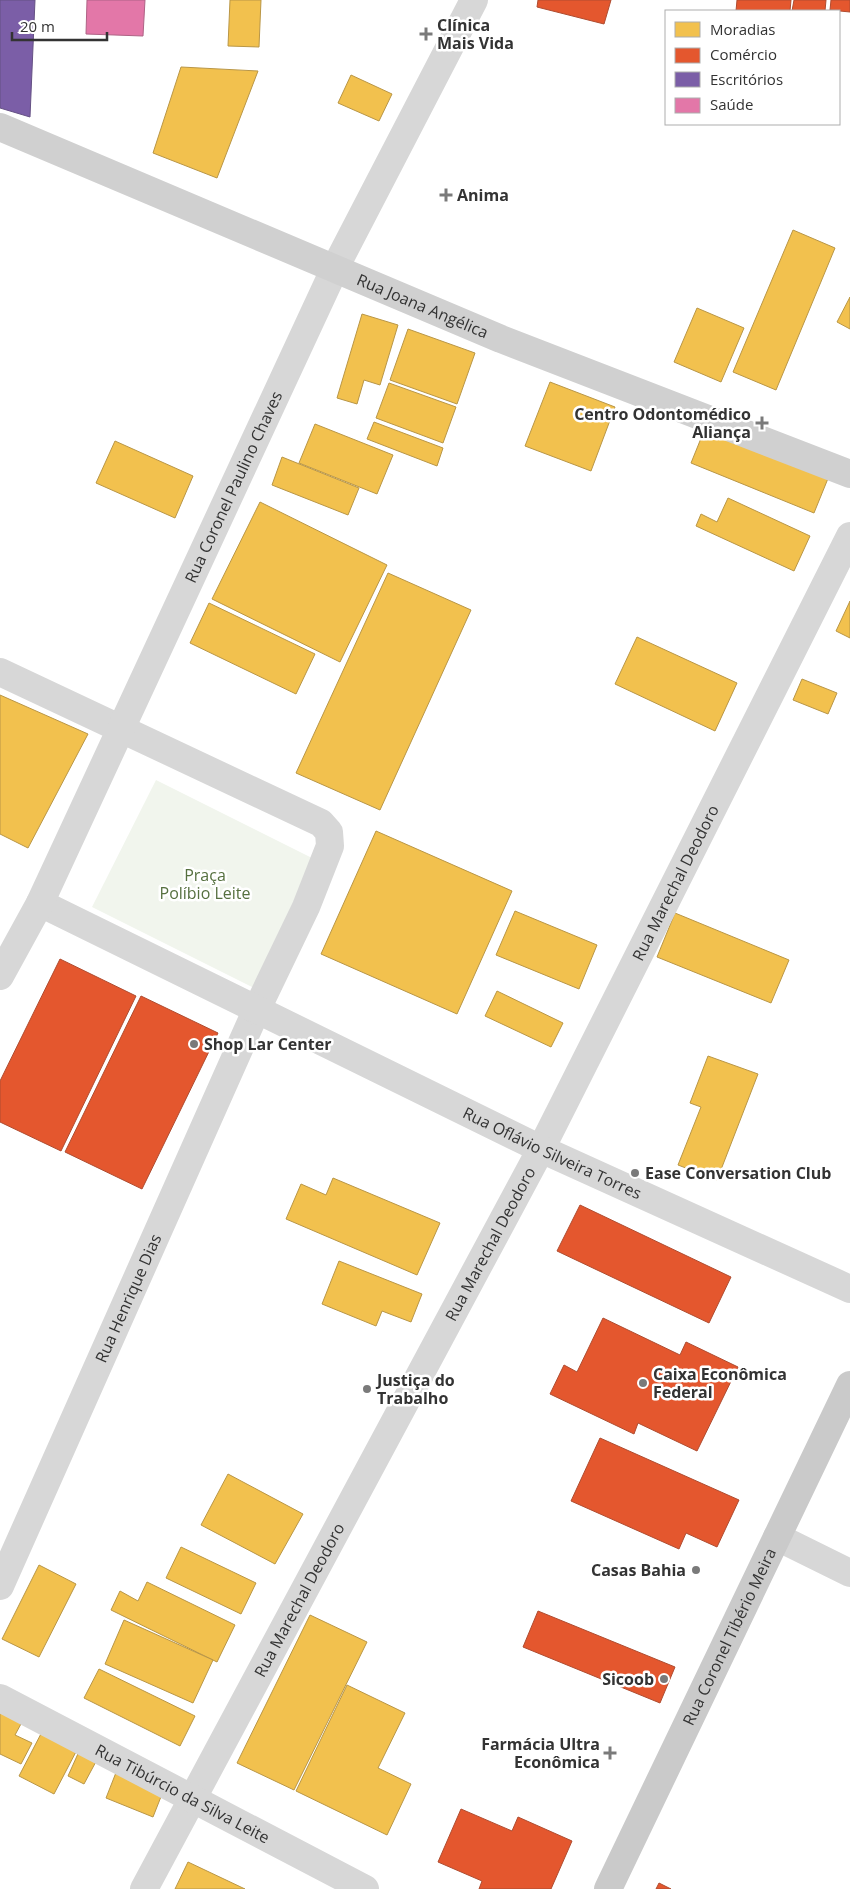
<svg xmlns="http://www.w3.org/2000/svg" width="850" height="1889" viewBox="0 0 850 1889" font-family="'Open Sans',sans-serif">
	<rect width="100%" height="100%" fill="#fff"/>
	<path fill="#f1f5ed" d="M 156,780 L 318,861 L 254,988 L 92,907 Z"/>
	<g fill="#f2c14e" stroke="#b99646">
		<path d="M 230,0 L 261,0 L 259,47 L 228,46 Z"/>
		<path d="M 181,67 L 258,71 L 217,178 L 153,153 Z"/>
		<path d="M 351,75 L 392,94 L 379,121 L 338,103 Z"/>
		<path d="M 793,230 L 835,248 L 776,390 L 733,372 Z"/>
		<path d="M 850,297 L 850,329 L 837,322 Z"/>
		<path d="M 697,308 L 744,328 L 721,382 L 674,362 Z"/>
		<path d="M 362,314 L 398,325 L 380,385 L 364,380 L 357,404 L 337,398 Z"/>
		<path d="M 408,329 L 475,353 L 457,404 L 390,380 Z"/>
		<path d="M 550,382 L 615,407 L 591,471 L 525,446 Z"/>
		<path d="M 389,383 L 456,407 L 443,443 L 376,418 Z"/>
		<path d="M 374,422 L 443,448 L 437,466 L 367,439 Z"/>
		<path d="M 315,424 L 393,455 L 377,494 L 299,463 Z"/>
		<path d="M 706,426 L 829,476 L 814,513 L 691,463 Z"/>
		<path d="M 115,441 L 193,476 L 175,518 L 96,483 Z"/>
		<path d="M 282,457 L 359,488 L 348,515 L 272,485 Z"/>
		<path d="M 728,498 L 810,536 L 794,571 L 696,526 L 701,514 L 717,522 Z"/>
		<path d="M 260,502 L 387,565 L 340,662 L 212,599 Z"/>
		<path d="M 388,573 L 471,610 L 380,810 L 296,773 Z"/>
		<path d="M 850,601 L 850,638 L 836,631 Z"/>
		<path d="M 209,603 L 315,654 L 296,694 L 190,643 Z"/>
		<path d="M 637,637 L 737,683 L 715,731 L 615,684 Z"/>
		<path d="M 802,679 L 837,693 L 828,714 L 793,700 Z"/>
		<path d="M 0,695 L 88,734 L 28,848 L 0,834 Z"/>
		<path d="M 376,831 L 512,891 L 457,1014 L 321,954 Z"/>
		<path d="M 515,911 L 597,945 L 579,989 L 496,955 Z"/>
		<path d="M 675,913 L 789,960 L 771,1003 L 657,957 Z"/>
		<path d="M 497,991 L 563,1023 L 551,1047 L 485,1016 Z"/>
		<path d="M 708,1056 L 758,1074 L 717,1180 L 678,1165 L 701,1107 L 690,1103 Z"/>
		<path d="M 333,1178 L 440,1223 L 417,1275 L 286,1219 L 301,1184 L 326,1195 Z"/>
		<path d="M 339,1261 L 422,1294 L 411,1322 L 382,1311 L 376,1326 L 322,1304 Z"/>
		<path d="M 228,1474 L 303,1514 L 275,1564 L 201,1525 Z"/>
		<path d="M 181,1547 L 256,1583 L 241,1614 L 166,1578 Z"/>
		<path d="M 39,1565 L 76,1584 L 39,1657 L 2,1639 Z"/>
		<path d="M 147,1582 L 235,1625 L 217,1662 L 111,1610 L 120,1591 L 138,1601 Z"/>
		<path d="M 310,1615 L 367,1642 L 294,1790 L 237,1763 Z"/>
		<path d="M 124,1620 L 213,1660 L 193,1703 L 105,1664 Z"/>
		<path d="M 99,1669 L 195,1716 L 180,1746 L 84,1698 Z"/>
		<path d="M 347,1685 L 405,1713 L 378,1768 L 411,1784 L 387,1835 L 296,1791 Z"/>
		<path d="M 0,1712 L 22,1722 L 15,1735 L 32,1743 L 21,1764 L 0,1754 Z"/>
		<path d="M 44,1728 L 79,1746 L 54,1794 L 19,1776 Z"/>
		<path d="M 81,1747 L 99,1756 L 84,1784 L 68,1776 Z"/>
		<path d="M 117,1770 L 164,1789 L 153,1817 L 106,1798 Z"/>
		<path d="M 188,1862 L 245,1889 L 175,1889 Z"/>
	</g>
	<g fill="#e4572e" stroke="#af4c30">
		<path d="M 538,0 L 611,0 L 604,24 L 537,7 Z"/>
		<path d="M 737,0 L 791,0 L 790,11 L 736,11 Z"/>
		<path d="M 794,0 L 826,0 L 825,11 L 792,11 Z"/>
		<path d="M 831,0 L 850,0 L 850,12 L 830,10 Z"/>
		<path d="M 60,959 L 136,996 L 61,1151 L 0,1122 L 0,1081 Z"/>
		<path d="M 141,996 L 218,1033 L 142,1189 L 65,1152 Z"/>
		<path d="M 580,1205 L 731,1277 L 709,1323 L 557,1251 Z"/>
		<path d="M 603,1318 L 680,1355 L 686,1342 L 738,1367 L 697,1451 L 638,1423 L 634,1434 L 550,1394 L 564,1365 L 577,1372 Z"/>
		<path d="M 600,1438 L 739,1500 L 717,1547 L 686,1533 L 679,1549 L 571,1501 Z"/>
		<path d="M 538,1611 L 675,1667 L 660,1703 L 523,1647 Z"/>
		<path d="M 461,1809 L 512,1831 L 518,1817 L 572,1841 L 551,1889 L 479,1889 L 482,1881 L 438,1862 Z"/>
		<path d="M 659,1883 L 671,1889 L 656,1889 Z"/>
	</g>
	<path fill="#7b5ea7" stroke="#655184" d="M 0,0 L 35,0 L 30,117 L 0,108 Z"/>
	<path fill="#e377a8" stroke="#ae6385" d="M 87,0 L 145,0 L 143,36 L 86,34 Z"/>
	<g fill="none" stroke-linecap="round" stroke-linejoin="round">
		<g stroke="#d7d7d7" stroke-width="28">
			<path d="M 777,1537 L 850,1573"/>
			<path id="s1" d="M 0,1586 L 256,1011"/>
			<path id="s2" d="M 144,1889 L 541,1149 L 850,536"/>
		</g>
		<g stroke="#d7d7d7" stroke-width="28">
			<path d="M 0,672 L 321,823 L 329,832 L 330,846 L 306,907 L 256,1011"/>
			<path id="s3" d="M 40,903 L 541,1149 L 850,1289"/>
			<path id="s4" d="M 0,976 L 40,903 L 335,268 L 474,0"/>
			<path id="s5" d="M 0,1698 L 365,1889"/>
		</g>
		<path stroke="#d0d0d0" stroke-width="28" id="s6" d="M 0,127 L 501,339 L 850,474"/>
		<path stroke="#cacaca" stroke-width="28" id="s7" d="M 608,1889 L 850,1385"/>
	</g>
	<g fill="#7a7a7a" stroke="#fff" stroke-width="2">
		<path d="M423.5 26.5h5v5h5v5h-5v5h-5v-5h-5v-5h5z"/>
		<path d="M443.5 187.5h5v5h5v5h-5v5h-5v-5h-5v-5h5z"/>
		<path d="M759.5 415.5h5v5h5v5h-5v5h-5v-5h-5v-5h5z"/>
		<circle cx="194" cy="1044" r="5"/>
		<circle cx="635" cy="1173" r="5"/>
		<circle cx="643" cy="1383" r="5"/>
		<circle cx="367" cy="1389" r="5"/>
		<circle cx="696" cy="1570" r="5"/>
		<circle cx="664" cy="1679" r="5"/>
		<path d="M607.5 1745.5h5v5h5v5h-5v5h-5v-5h-5v-5h5z"/>
	</g>
	<g text-anchor="middle" stroke-width="5" stroke-linejoin="round" paint-order="stroke">
		<g font-size="16" font-weight="bold" fill="#333" stroke="#fff" text-anchor="start">
			<text x="437" y="31">Clínica<tspan x="437" dy="18">Mais Vida</tspan></text>
			<text x="457" y="201">Anima</text>
			<text x="751" y="420" text-anchor="end">Centro Odontomédico<tspan x="751" dy="18">Aliança</tspan></text>
			<text x="204" y="1050">Shop Lar Center</text>
			<text x="645" y="1179">Ease Conversation Club</text>
			<text x="653" y="1380">Caixa Econômica<tspan x="653" dy="18">Federal</tspan></text>
			<text x="377" y="1386">Justiça do<tspan x="377" dy="18">Trabalho</tspan></text>
			<text x="686" y="1576" text-anchor="end">Casas Bahia</text>
			<text x="654" y="1685" text-anchor="end">Sicoob</text>
			<text x="600" y="1750" text-anchor="end">Farmácia Ultra<tspan x="600" dy="18">Econômica</tspan></text>
		</g>
		<g font-size="16" fill="#333" stroke="#fff">
			<text dy="6" stroke="none"><textPath href="#s6" startOffset="459">Rua Joana Angélica</textPath></text>
			<text dy="6" stroke="none"><textPath href="#s4" startOffset="542">Rua Coronel Paulino Chaves</textPath></text>
			<text dy="6" stroke="none"><textPath href="#s2" startOffset="1138">Rua Marechal Deodoro</textPath></text>
			<text dy="6" stroke="none"><textPath href="#s3" startOffset="570">Rua Oflávio Silveira Torres</textPath></text>
			<text dy="6" stroke="none"><textPath href="#s2" startOffset="732">Rua Marechal Deodoro</textPath></text>
			<text dy="6" stroke="none"><textPath href="#s1" startOffset="315">Rua Henrique Dias</textPath></text>
			<text dy="6" stroke="none"><textPath href="#s2" startOffset="328">Rua Marechal Deodoro</textPath></text>
			<text dy="6" stroke="none"><textPath href="#s7" startOffset="280">Rua Coronel Tibério Meira</textPath></text>
			<text dy="6" stroke="none"><textPath href="#s5" startOffset="206">Rua Tibúrcio da Silva Leite</textPath></text>
		</g>
		<g font-size="16" fill="#56703f" stroke="#fff">
			<text x="205" y="881">Praça<tspan x="205" dy="18">Políbio Leite</tspan></text>
		</g>
	</g>
	<rect x="665" y="10" width="175" height="115" fill="#ffffff" stroke="#adadad"/>
	<rect x="675" y="22" width="25" height="15" fill="#f2c14e" stroke="#adadad"/>
	<text x="710" y="35" font-size="15" fill="#333333">Moradias</text>
	<rect x="675" y="48" width="25" height="15" fill="#e4572e" stroke="#adadad"/>
	<text x="710" y="60" font-size="15" fill="#333333">Comércio</text>
	<rect x="675" y="72" width="25" height="15" fill="#7b5ea7" stroke="#adadad"/>
	<text x="710" y="85" font-size="15" fill="#333333">Escritórios</text>
	<rect x="675" y="98" width="25" height="15" fill="#e377a8" stroke="#adadad"/>
	<text x="710" y="110" font-size="15" fill="#333333">Saúde</text>
	<path d="M12 32v8h95v-8" fill="none" stroke="#333333" stroke-width="2.5"/>
	<text x="20" y="32" font-size="15" fill="#333333" stroke="#ffffff" stroke-width="4" paint-order="stroke">20 m</text>
</svg>
